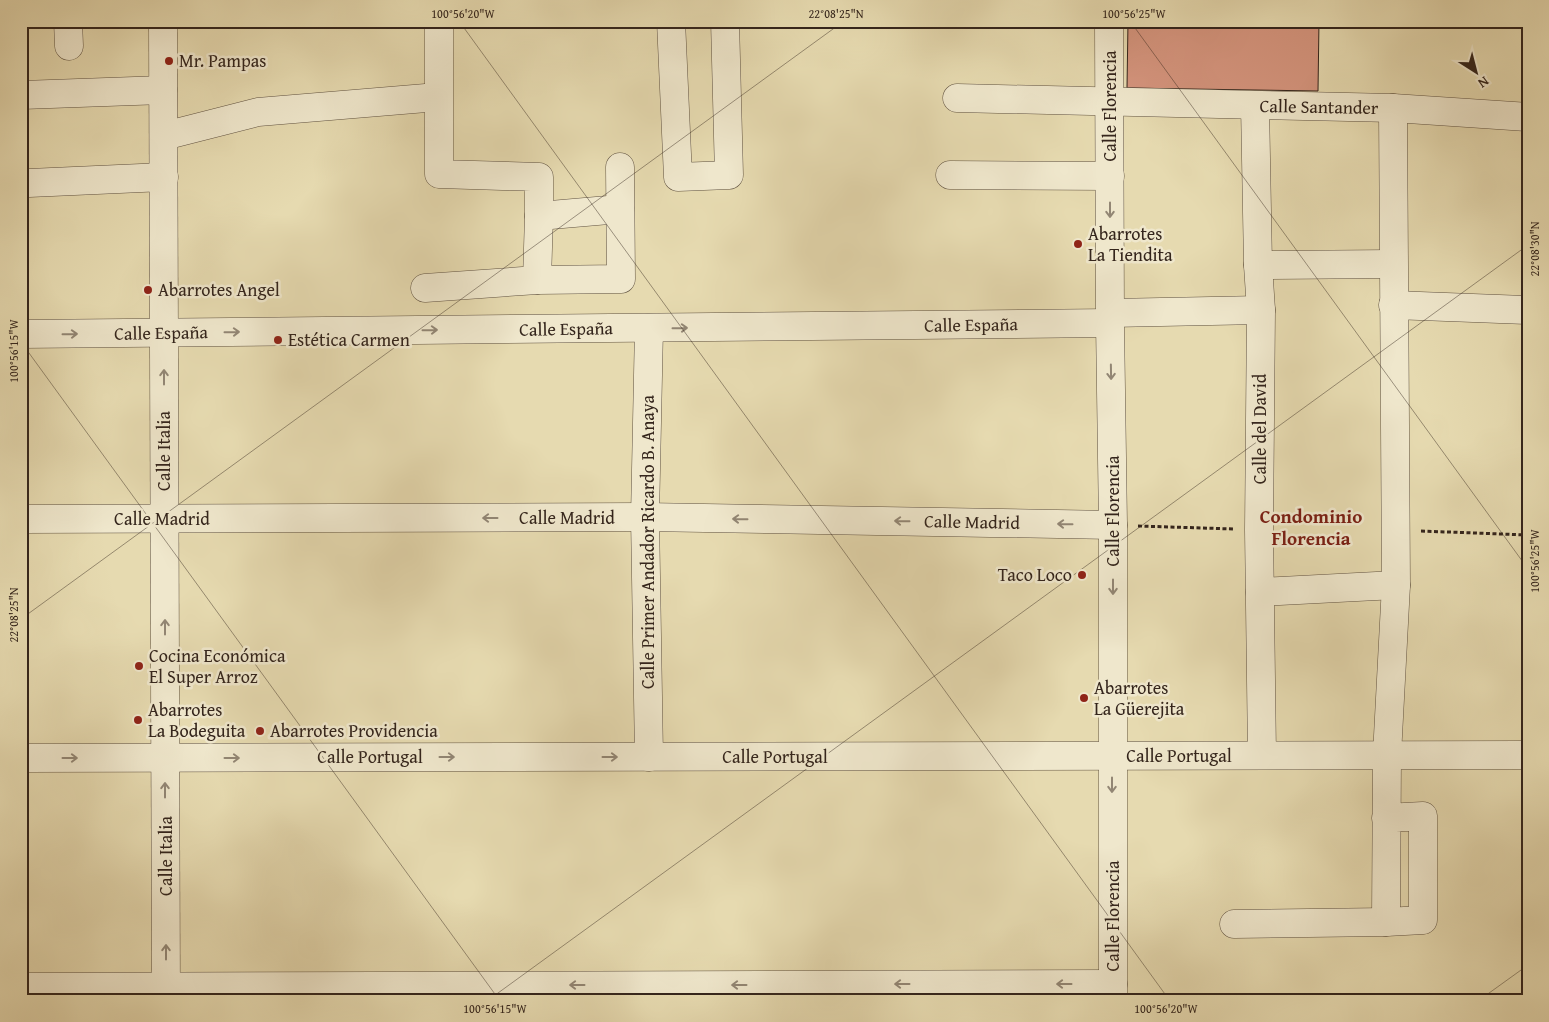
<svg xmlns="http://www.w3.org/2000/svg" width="1549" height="1022" viewBox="0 0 1549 1022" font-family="'Gentium Book Plus',serif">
	<rect width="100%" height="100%" fill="#e6dab0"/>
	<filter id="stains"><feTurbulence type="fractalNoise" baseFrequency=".004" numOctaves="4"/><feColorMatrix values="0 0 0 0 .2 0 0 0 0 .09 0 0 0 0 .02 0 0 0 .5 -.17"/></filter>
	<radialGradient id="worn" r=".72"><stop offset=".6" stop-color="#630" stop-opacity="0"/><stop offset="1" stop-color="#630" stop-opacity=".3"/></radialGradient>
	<path fill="#d4947d" stroke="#34251c" d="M 1128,21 L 1319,21 L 1318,91 L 1127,88 Z"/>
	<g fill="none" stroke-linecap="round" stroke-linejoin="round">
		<g stroke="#605241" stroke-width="29">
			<g id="minor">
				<path d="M 68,21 L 69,46"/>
				<path d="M 163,21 L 166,1001"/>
				<path d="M 671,21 L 678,177 L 729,175 L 725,21"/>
				<path d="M 1109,21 L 1110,323 L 1113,525 L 1113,1001"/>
				<path d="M 22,95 L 163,90"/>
				<path d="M 957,98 L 1393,108 L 1528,117"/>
				<path d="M 1255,105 L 1258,265 L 1261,310 L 1259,530 L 1262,755"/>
				<path d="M 164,136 L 258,112 L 438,97"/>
				<path d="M 950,175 L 1110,176"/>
				<path d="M 29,183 L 164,177"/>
				<path d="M 539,216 L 620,209"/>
				<path d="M 1258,265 L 1393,264"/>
				<path d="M 537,280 L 621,279 L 620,167"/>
				<path d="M 425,288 L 537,280 L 539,216 L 539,177 L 439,174 L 439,21"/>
				<path d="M 1393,305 L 1528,310"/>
				<path d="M 1111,313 L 1261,310"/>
				<path d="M 21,334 L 1110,323"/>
				<path d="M 21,519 L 645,517 L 1113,525"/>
				<path d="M 1260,592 L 1396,585"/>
				<path d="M 649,757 L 645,517 L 649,328"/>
				<path d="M 21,758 L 1528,755"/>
				<path d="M 1386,818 L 1423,816 L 1423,920 L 1386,922 L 1387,755 L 1396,585 L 1393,108"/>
				<path d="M 1234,924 L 1386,922"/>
				<path d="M 21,987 L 1113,984"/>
			</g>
		</g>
		<g stroke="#34251c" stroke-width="3" stroke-dasharray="4 2.5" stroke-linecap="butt">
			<path d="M 1138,526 L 1234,529"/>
			<path d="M 1421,531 L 1528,535"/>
		</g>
		<use href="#minor" stroke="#efe7cc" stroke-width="28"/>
	</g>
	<defs><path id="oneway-shaft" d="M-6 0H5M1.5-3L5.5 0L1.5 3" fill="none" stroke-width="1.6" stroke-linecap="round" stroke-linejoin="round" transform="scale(1.25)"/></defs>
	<g stroke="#928674">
		<use href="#oneway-shaft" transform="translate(1110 210) rotate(90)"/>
		<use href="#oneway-shaft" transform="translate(680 328) rotate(-1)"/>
		<use href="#oneway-shaft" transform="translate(430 330) rotate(-1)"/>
		<use href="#oneway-shaft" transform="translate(232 332) rotate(-1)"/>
		<use href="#oneway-shaft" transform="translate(70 334) rotate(-1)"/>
		<use href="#oneway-shaft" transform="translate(1111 372) rotate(89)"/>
		<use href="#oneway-shaft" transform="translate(164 377) rotate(-90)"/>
		<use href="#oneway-shaft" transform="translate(490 518) rotate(180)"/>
		<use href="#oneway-shaft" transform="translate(740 519) rotate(-179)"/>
		<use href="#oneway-shaft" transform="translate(902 521) rotate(-179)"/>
		<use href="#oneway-shaft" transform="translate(1065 524) rotate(-179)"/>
		<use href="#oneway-shaft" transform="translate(1113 587) rotate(90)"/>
		<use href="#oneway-shaft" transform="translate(165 627) rotate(-90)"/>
		<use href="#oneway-shaft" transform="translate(447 757)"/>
		<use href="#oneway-shaft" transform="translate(610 757)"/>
		<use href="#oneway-shaft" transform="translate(70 758)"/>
		<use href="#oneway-shaft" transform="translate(232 758)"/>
		<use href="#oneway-shaft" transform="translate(1112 785) rotate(90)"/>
		<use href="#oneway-shaft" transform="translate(165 790) rotate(-90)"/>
		<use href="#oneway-shaft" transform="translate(166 952) rotate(-90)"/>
		<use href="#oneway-shaft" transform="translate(902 984) rotate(180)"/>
		<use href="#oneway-shaft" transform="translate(1064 984) rotate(180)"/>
		<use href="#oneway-shaft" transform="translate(577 985) rotate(180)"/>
		<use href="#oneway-shaft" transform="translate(739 985) rotate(180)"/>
	</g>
	<path fill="none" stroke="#34251c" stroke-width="1" stroke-opacity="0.45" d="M 459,21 L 1170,1001M 1130,21 L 1528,569M 21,342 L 500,1001M 21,619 L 844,21M 487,1001 L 1528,245M 1478,1001 L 1528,965"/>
	<g fill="#8f2418" stroke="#efe7cc" stroke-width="2">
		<circle cx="169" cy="61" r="5"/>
		<circle cx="1078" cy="244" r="5"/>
		<circle cx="148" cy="290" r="5"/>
		<circle cx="278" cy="340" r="5"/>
		<circle cx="1082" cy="575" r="5"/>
		<circle cx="139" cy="666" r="5"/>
		<circle cx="1084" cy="698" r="5"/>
		<circle cx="138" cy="720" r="5"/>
		<circle cx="260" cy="731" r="5"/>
	</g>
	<g text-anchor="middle" stroke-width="5" stroke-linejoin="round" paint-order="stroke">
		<g font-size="18" fill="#34251c" stroke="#efe7cc" text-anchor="start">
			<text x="179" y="67">Mr. Pampas</text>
			<text x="1088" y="240">Abarrotes<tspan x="1088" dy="21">La Tiendita</tspan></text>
			<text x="158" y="296">Abarrotes Angel</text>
			<text x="288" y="346">Estética Carmen</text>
			<text x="1072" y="581" text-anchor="end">Taco Loco</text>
			<text x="149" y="662">Cocina Económica<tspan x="149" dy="21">El Super Arroz</tspan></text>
			<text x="1094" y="694">Abarrotes<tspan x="1094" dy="21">La Güerejita</tspan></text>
			<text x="148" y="716">Abarrotes<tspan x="148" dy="21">La Bodeguita</tspan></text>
			<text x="270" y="737">Abarrotes Providencia</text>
		</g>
		<g font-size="18" fill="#34251c" stroke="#efe7cc">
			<text transform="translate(1110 106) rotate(-90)" y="6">Calle Florencia</text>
			<text transform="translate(1319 107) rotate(1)" y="6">Calle Santander</text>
			<text transform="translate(971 325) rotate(-1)" y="6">Calle España</text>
			<text transform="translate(566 329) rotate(-1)" y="6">Calle España</text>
			<text transform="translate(161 333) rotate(-1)" y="6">Calle España</text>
			<text transform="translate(1260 429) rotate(-90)" y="6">Calle del David</text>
			<text transform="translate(164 451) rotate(-90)" y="6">Calle Italia</text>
			<text transform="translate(1113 511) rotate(-90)" y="6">Calle Florencia</text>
			<text x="567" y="524">Calle Madrid</text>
			<text x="162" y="525">Calle Madrid</text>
			<text transform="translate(972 522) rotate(1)" y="6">Calle Madrid</text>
			<text transform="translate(648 542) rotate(-90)" y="6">Calle Primer Andador Ricardo B. Anaya</text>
			<text x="1179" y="762">Calle Portugal</text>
			<text x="370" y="763">Calle Portugal</text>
			<text x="775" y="763">Calle Portugal</text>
			<text transform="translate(166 856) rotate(-90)" y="6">Calle Italia</text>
			<text transform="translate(1113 916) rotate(-90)" y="6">Calle Florencia</text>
		</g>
		<g font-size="19" font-weight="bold" fill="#7a1f14" stroke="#efe7cc">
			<text x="1311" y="523">Condominio<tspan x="1311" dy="22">Florencia</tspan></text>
		</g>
	</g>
	<rect width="1549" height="1022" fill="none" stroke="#e6dab0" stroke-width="55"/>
	<g transform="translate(1476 72) rotate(144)" stroke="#efe7cc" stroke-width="4" paint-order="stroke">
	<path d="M0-4L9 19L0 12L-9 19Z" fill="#34251c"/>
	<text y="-8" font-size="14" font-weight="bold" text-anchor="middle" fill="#34251c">N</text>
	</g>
	<rect x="28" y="28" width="1494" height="966" fill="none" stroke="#34251c" stroke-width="2"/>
	<g font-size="12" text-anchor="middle" fill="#34251c">
		<text x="463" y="18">100°56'20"W</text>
		<text x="836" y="18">22°08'25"N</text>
		<text x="1134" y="18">100°56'25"W</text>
		<text transform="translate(1535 249) rotate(-90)" y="4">22°08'30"N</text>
		<text transform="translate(14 351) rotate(-90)" y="4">100°56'15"W</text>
		<text transform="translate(1535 561) rotate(-90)" y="4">100°56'25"W</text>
		<text transform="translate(14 615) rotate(-90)" y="4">22°08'25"N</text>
		<text x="495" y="1013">100°56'15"W</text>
		<text x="1166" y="1013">100°56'20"W</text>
	</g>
	<rect width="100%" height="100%" filter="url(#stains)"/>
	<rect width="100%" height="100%" fill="url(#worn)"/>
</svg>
